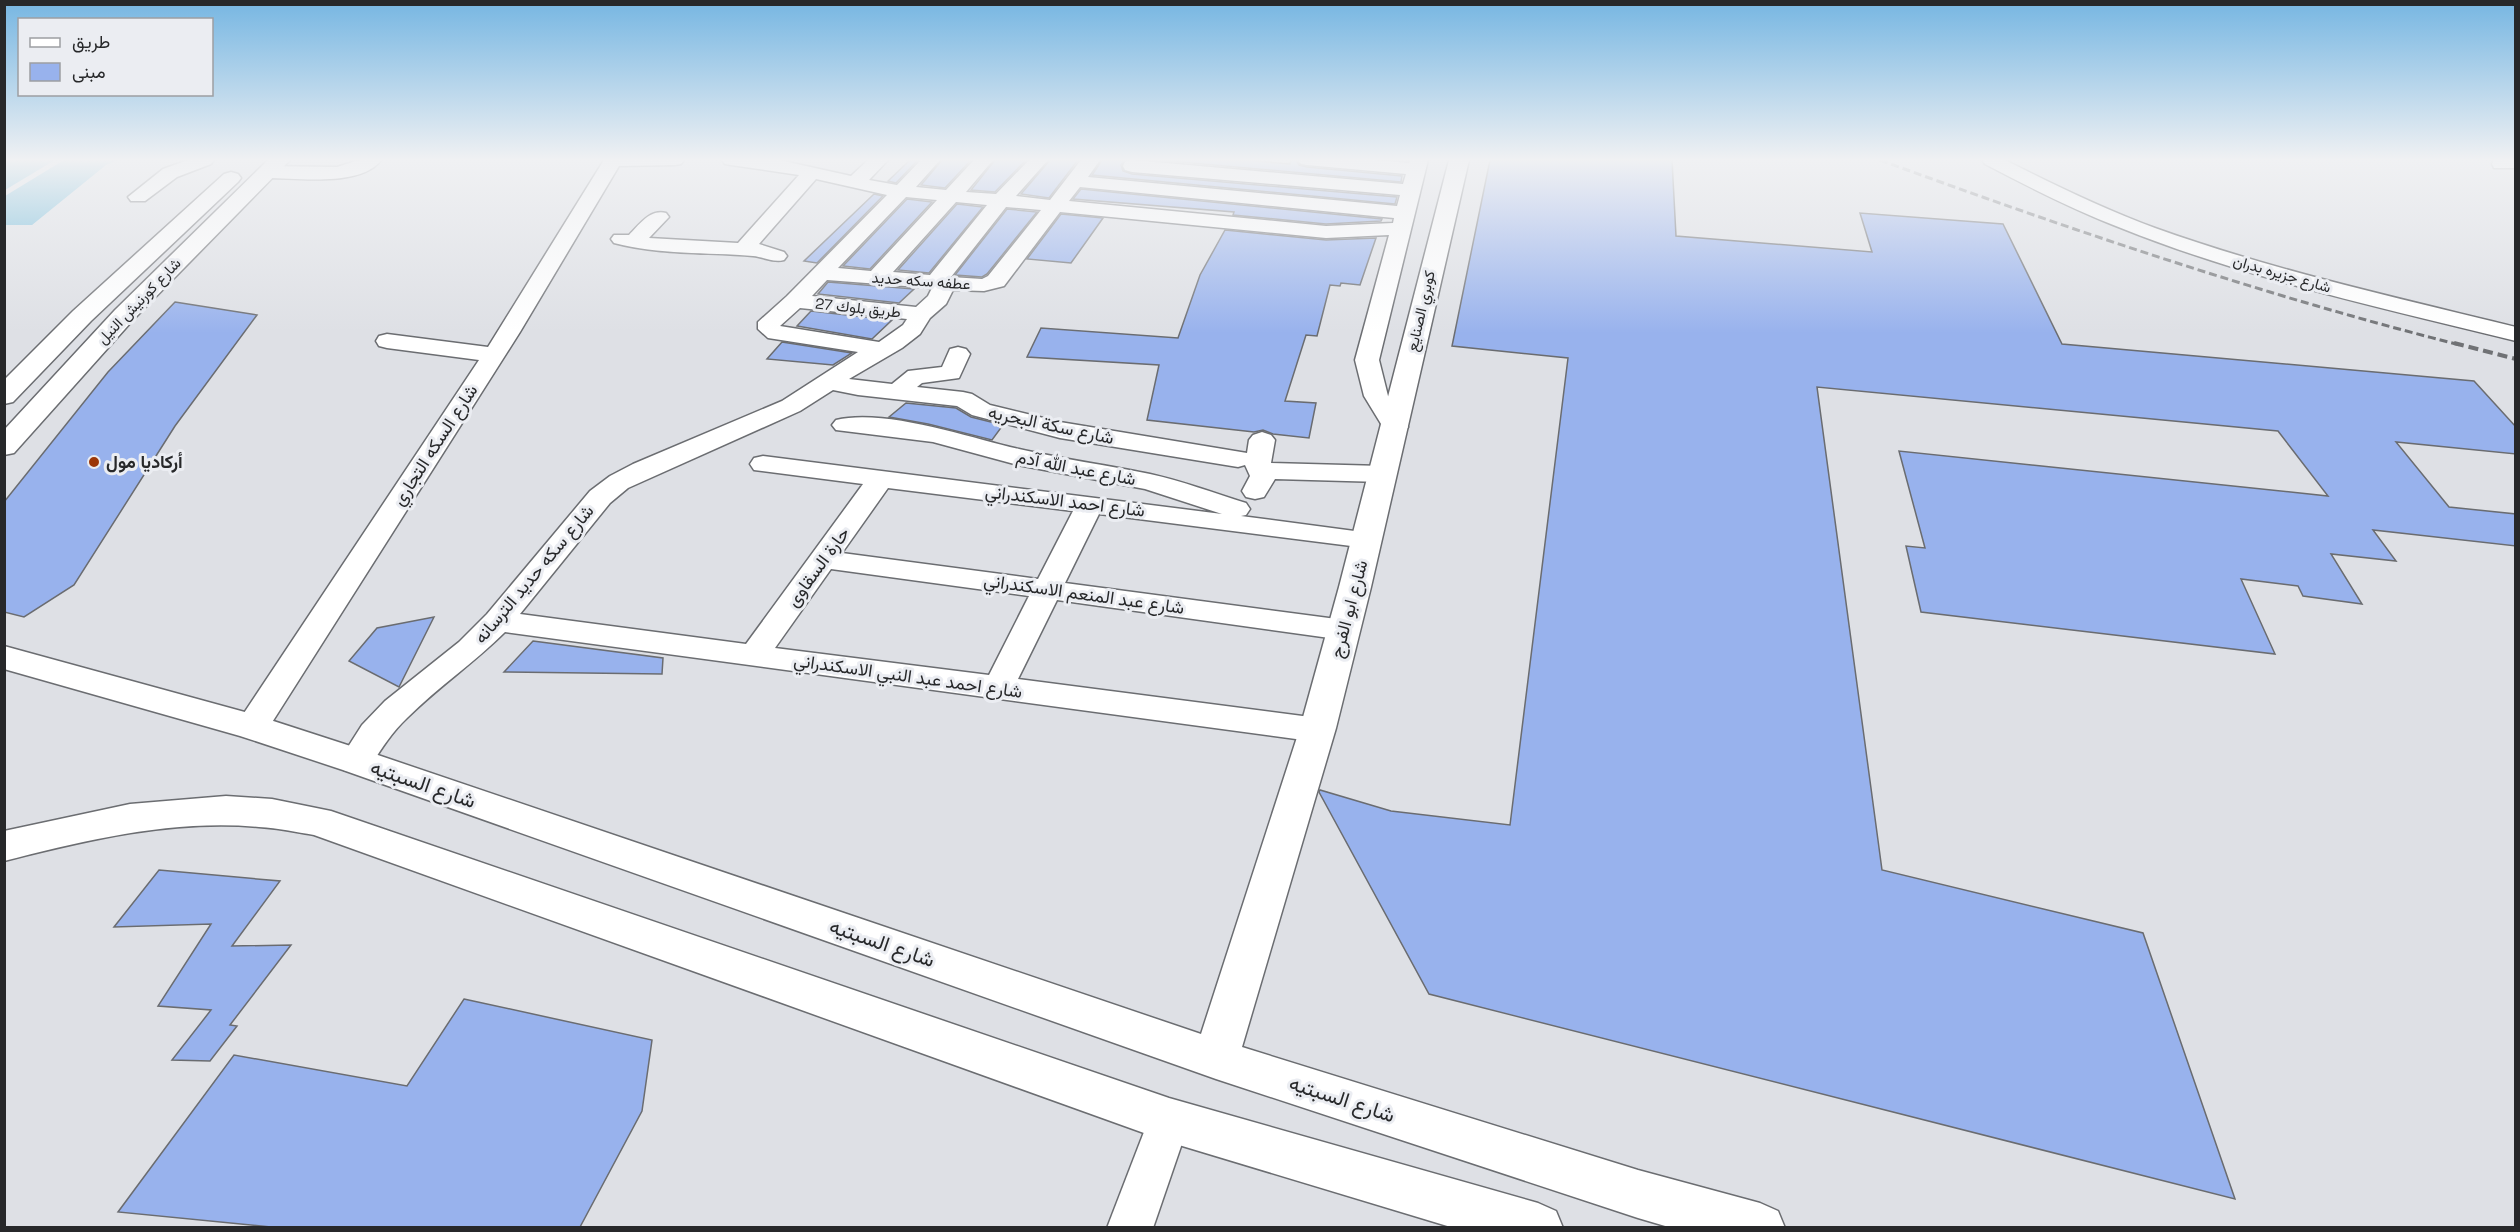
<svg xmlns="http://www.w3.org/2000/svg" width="2520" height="1232" viewBox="0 0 2520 1232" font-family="'Space Grotesk',Vazirmatn,sans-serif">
	<rect width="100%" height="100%" fill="#dee0e5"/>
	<g fill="#6bb8d8">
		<path d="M 5,160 L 55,160 L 5,190 Z"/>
		<path d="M 64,160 L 118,160 L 106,165 L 32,225 L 5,225 L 5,196 Z"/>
	</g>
	<g fill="#98b2ed" stroke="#6a6c70" stroke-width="1.5">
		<path d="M 910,160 L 918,160 L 896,183 L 888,181 Z"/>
		<path d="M 942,160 L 971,160 L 945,188 L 921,185 Z"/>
		<path d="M 995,160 L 1026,160 L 995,192 L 971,190 Z"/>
		<path d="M 1050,160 L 1078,160 L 1049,198 L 1021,194 Z"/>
		<path d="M 1102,160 L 1124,160 L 1121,165 L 1123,171 L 1132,174 L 1397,197 L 1395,204 L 1092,175 Z"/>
		<path d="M 1159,160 L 1246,160 L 1290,164 L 1291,160 L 1296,160 L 1299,165 L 1307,167 L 1402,176 L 1401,182 Z"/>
		<path d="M 1490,160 L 1672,160 L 1676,236 L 1872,252 L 1860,213 L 2003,224 L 2062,344 L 2474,381 L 2516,427 L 2516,454 L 2396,442 L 2449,507 L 2516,514 L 2516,546 L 2373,530 L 2396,561 L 2331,554 L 2362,604 L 2303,596 L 2298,586 L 2241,579 L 2275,654 L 1921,612 L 1906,546 L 1925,548 L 1899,451 L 2328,496 L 2278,431 L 1817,387 L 1882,870 L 2143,933 L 2235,1199 L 1429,994 L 1319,792 L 1320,790 L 1391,811 L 1510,825 L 1568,358 L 1452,346 Z"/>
		<path d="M 1081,189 L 1382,219 L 1381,221 L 1326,224 L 1233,215 L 1234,212 L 1073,199 Z"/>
		<path d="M 874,194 L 883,196 L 817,263 L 804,261 Z"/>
		<path d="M 907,199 L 932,202 L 870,269 L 843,266 Z"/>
		<path d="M 957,204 L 983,207 L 929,273 L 898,270 Z"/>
		<path d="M 1007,209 L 1037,212 L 987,274 L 982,277 L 955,275 Z"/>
		<path d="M 1061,214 L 1103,218 L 1071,263 L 1027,259 Z"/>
		<path d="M 1225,230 L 1326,240 L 1376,238 L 1360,285 L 1341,283 L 1340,286 L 1330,285 L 1317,336 L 1306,335 L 1285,401 L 1316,403 L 1309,438 L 1273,434 L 1263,430 L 1254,432 L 1147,420 L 1159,365 L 1027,357 L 1041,328 L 1178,338 L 1200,275 Z"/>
		<path d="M 828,282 L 914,289 L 899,303 L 818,294 Z"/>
		<path d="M 175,302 L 257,315 L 175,426 L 74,585 L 24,617 L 4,612 L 4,502 L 108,372 Z"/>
		<path d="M 811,311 L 892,320 L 872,339 L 797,326 Z"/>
		<path d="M 782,342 L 852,353 L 833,365 L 767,359 Z"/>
		<path d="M 906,403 L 956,408 L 971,417 L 1003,425 L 992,440 L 928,424 L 889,417 Z"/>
		<path d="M 434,617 L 399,687 L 349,661 L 377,628 Z"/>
		<path d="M 533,641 L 663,658 L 662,674 L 504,672 Z"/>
		<path d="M 159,870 L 280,881 L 232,946 L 291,945 L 230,1025 L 237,1026 L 210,1061 L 172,1060 L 211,1010 L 158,1006 L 211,924 L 114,927 Z"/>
		<path d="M 464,999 L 652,1040 L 642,1111 L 580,1227 L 271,1227 L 118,1212 L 234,1055 L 407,1086 Z"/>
	</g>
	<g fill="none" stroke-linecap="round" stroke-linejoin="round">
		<g stroke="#6b6d71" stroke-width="3">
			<g id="minor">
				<path d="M 188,160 L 214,160 L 211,164 L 177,177 L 145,201 L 131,201 L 128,197 L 163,169 Z"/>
				<path d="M 359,160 L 381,160 C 362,187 297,178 268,178 L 261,176 L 259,172 L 261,168 L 268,166 L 337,167 Z"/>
				<path d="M 604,160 L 684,160 L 681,164 L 675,165 L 619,166 L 520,332 L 264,735 L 252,739 L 240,735 L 236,727 L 240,719 L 479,360 L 387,348 L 379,346 L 376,341 L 379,336 L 387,334 L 488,347 Z"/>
				<path d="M 722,160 L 779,160 L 851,176 L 868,160 L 888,160 L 869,180 L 897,185 L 921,160 L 940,160 L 916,187 L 946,190 L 974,160 L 993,160 L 966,192 L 996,194 L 1029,160 L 1048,160 L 1016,196 L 1050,200 L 1081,160 L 1100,160 L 1088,177 L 1397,206 L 1400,195 L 1132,172 L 1125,170 L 1123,166 L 1125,162 L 1132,160 L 1403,184 L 1406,174 L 1307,165 L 1301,164 L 1298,160 L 1376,160 L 1409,163 L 1410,160 L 1428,160 L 1379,360 L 1388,396 L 1408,427 L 1404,432 L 1395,435 L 1386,432 L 1364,396 L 1355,360 L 1389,235 L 1326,238 L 1060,212 L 1004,286 L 984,291 L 953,290 L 946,304 L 930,318 L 920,334 L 902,348 L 849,379 L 892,384 L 908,371 L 942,367 L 950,349 L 958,347 L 966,349 L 970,354 L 959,378 L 922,383 L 917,387 L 963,392 L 972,394 L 990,405 L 1060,422 L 1247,453 L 1249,440 L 1253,435 L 1262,432 L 1271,435 L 1275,440 L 1271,463 L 1382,466 L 1391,468 L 1395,474 L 1391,480 L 1382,482 L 1275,479 L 1264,497 L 1255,499 L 1246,497 L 1242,491 L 1250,476 L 1245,465 L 1238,467 L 1060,438 L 972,415 L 957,406 L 858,395 L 833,390 L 800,411 L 628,488 L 610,503 L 520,614 L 746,644 L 863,484 L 754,470 L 750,464 L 754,458 L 763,456 L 1222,514 L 1145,489 L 1018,465 L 933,442 L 836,430 L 832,425 L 836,420 C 885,408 970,438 1019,449 C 1062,459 1106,465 1150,474 C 1182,481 1214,493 1246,503 L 1250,509 L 1246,515 L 1241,516 L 1377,534 L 1381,540 L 1377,546 L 1367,548 L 1099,514 L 1065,583 L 1344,620 L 1355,623 L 1359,630 L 1355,637 L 1344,640 L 1057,600 L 1018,679 L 1318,718 L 1330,722 L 1334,730 L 1330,738 L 1318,742 L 505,632 C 474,663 438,687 407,718 C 391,733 380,751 368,770 L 356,773 L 344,770 L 339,761 L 362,725 L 385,701 L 459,642 L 487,614 L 590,491 L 610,476 L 633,464 L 782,401 L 858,352 L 768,338 L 758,329 L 758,322 L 787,296 L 887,195 L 816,179 L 759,244 L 784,252 L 787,256 L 784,260 C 773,263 764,257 753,256 C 706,252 659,255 614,243 L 611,239 L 614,235 L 629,235 C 640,224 650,209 666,213 L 669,217 L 649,238 L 738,243 L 799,175 L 731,165 L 725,164 ZM 1080,187 L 1394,218 L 1393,223 L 1326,226 L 1069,201 ZM 906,197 L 937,200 L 871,271 L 838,268 ZM 956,202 L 987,205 L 930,275 L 893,272 ZM 1006,207 L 1041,210 L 988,276 L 982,279 L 951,277 ZM 827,280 L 932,288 L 928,296 L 916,307 L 812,296 ZM 800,308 L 907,319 L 903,325 L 879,342 L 780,326 ZM 888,488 L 1073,511 L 1038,579 L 842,553 ZM 831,569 L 1029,596 L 989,675 L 775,648 Z"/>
				<path d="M 1982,160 L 2005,160 C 2054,185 2104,209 2155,228 C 2272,270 2394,297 2516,327 L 2516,341 C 2383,308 2248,279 2121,228 C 2074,210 2029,187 1985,164 Z"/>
				<path d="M 2494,160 L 2516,160 L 2516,168 L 2494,168 L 2492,164 Z"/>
				<path d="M 1169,1100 L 1184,1106 L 1190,1120 L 1153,1228 L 1107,1228 L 1154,1106 Z"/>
			</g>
		</g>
		<g stroke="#6b6d71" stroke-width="3">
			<g id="major">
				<path d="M 1449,160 L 1469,160 L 1371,587 L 1336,728 L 1242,1047 L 1638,1170 L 1760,1203 L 1778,1211 L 1785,1228 L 1672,1228 L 1638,1218 L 1216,1079 L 343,770 L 240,736 L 4,669 L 4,646 L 252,714 L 369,752 L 1201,1034 L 1300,728 L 1339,587 Z"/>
				<path d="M 226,796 L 272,799 L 331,811 L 1169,1098 L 1538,1203 L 1556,1211 L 1563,1228 L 1454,1228 L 1169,1142 L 314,835 C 296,832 278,828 259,827 C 173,819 87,840 4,861 L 4,831 L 130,804 Z"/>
			</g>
		</g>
		<g stroke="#6b6d71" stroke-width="3">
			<g id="highway">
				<path d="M 268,160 L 290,160 L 133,320 L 14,453 L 4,455 L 4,430 L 115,310 Z"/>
				<path d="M 231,172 L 238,174 L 241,178 L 238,182 L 91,321 L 13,402 L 4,404 L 4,380 L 73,311 L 224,174 Z"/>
			</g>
		</g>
		<use href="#minor" fill="#fff" fill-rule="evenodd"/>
		<use href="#major" fill="#fff" fill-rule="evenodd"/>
		<use href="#highway" fill="#fff" fill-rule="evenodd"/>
		<path stroke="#707275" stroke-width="3" stroke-dasharray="8 4" stroke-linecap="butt" d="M 1880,160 C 2071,230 2263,295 2460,345"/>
		<path stroke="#707275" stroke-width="4" stroke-dasharray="10 5" stroke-linecap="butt" d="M 2454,343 L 2516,359"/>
	</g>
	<linearGradient id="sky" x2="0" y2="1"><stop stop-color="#76b6e2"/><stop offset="0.48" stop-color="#f0f1f3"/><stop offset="1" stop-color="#f0f1f3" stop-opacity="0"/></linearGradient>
	<rect width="2520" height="333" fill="url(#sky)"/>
	<circle fill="#9c3708" stroke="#ebedf2" stroke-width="2" cx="94" cy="462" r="6"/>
	<g text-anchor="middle" stroke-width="6" stroke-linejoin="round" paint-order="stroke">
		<g font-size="15" fill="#27282a" stroke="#ebedf2">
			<text transform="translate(2282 274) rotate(16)" y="5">شارع جزيره بدران</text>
			<text transform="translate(921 281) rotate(4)" y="5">عطفه سكه حديد</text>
			<text transform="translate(139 301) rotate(-46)" y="5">شارع كورنيش النيل</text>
			<text transform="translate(858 308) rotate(6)" y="5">طريق بلوك 27</text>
			<text transform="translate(1421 311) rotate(-77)" y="5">كوبري الصنايع</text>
		</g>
		<g font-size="18" fill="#27282a" stroke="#ebedf2">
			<text transform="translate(1051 425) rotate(12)" y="6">شارع سكة البحريه</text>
			<text transform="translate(435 445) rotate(-57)" y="6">شارع السكه التجاري</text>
			<text transform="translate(1076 468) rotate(11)" y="6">شارع عبد الله آدم</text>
			<text transform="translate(1065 501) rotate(7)" y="6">شارع احمد الاسكندراني</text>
			<text transform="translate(818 567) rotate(-54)" y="6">حارة السقاوى</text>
			<text transform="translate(534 574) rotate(-50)" y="6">شارع سكه حديد الترسانه</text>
			<text transform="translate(1084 594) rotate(8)" y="6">شارع عبد المنعم الاسكندراني</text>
			<text transform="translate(1349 609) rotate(-75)" y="6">شارع ابو الفرج</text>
			<text transform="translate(908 676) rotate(8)" y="6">شارع احمد عبد النبي الاسكندراني</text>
		</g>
		<g font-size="18" font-weight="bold" fill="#27282a" stroke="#ebedf2" text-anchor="start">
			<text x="106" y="468">أركاديا مول</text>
		</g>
		<g font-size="21" fill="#27282a" stroke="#ebedf2">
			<text transform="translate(423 784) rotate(19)" y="7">شارع السبتيه</text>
			<text transform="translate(882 943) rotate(19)" y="7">شارع السبتيه</text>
			<text transform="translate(1342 1099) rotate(18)" y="7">شارع السبتيه</text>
		</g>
	</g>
	<rect width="2520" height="1232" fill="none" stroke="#27282a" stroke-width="12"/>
	<rect x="18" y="18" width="195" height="78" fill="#ebedf2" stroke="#9d9ea2" stroke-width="1.5"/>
	<rect x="30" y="38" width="30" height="9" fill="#ffffff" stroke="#9d9ea2" stroke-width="1.5"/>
	<text x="72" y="48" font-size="18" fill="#27282a">طريق</text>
	<rect x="30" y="63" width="30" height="18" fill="#98b2ed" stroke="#9d9ea2" stroke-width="1.5"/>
	<text x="72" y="78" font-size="18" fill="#27282a">مبنى</text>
</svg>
